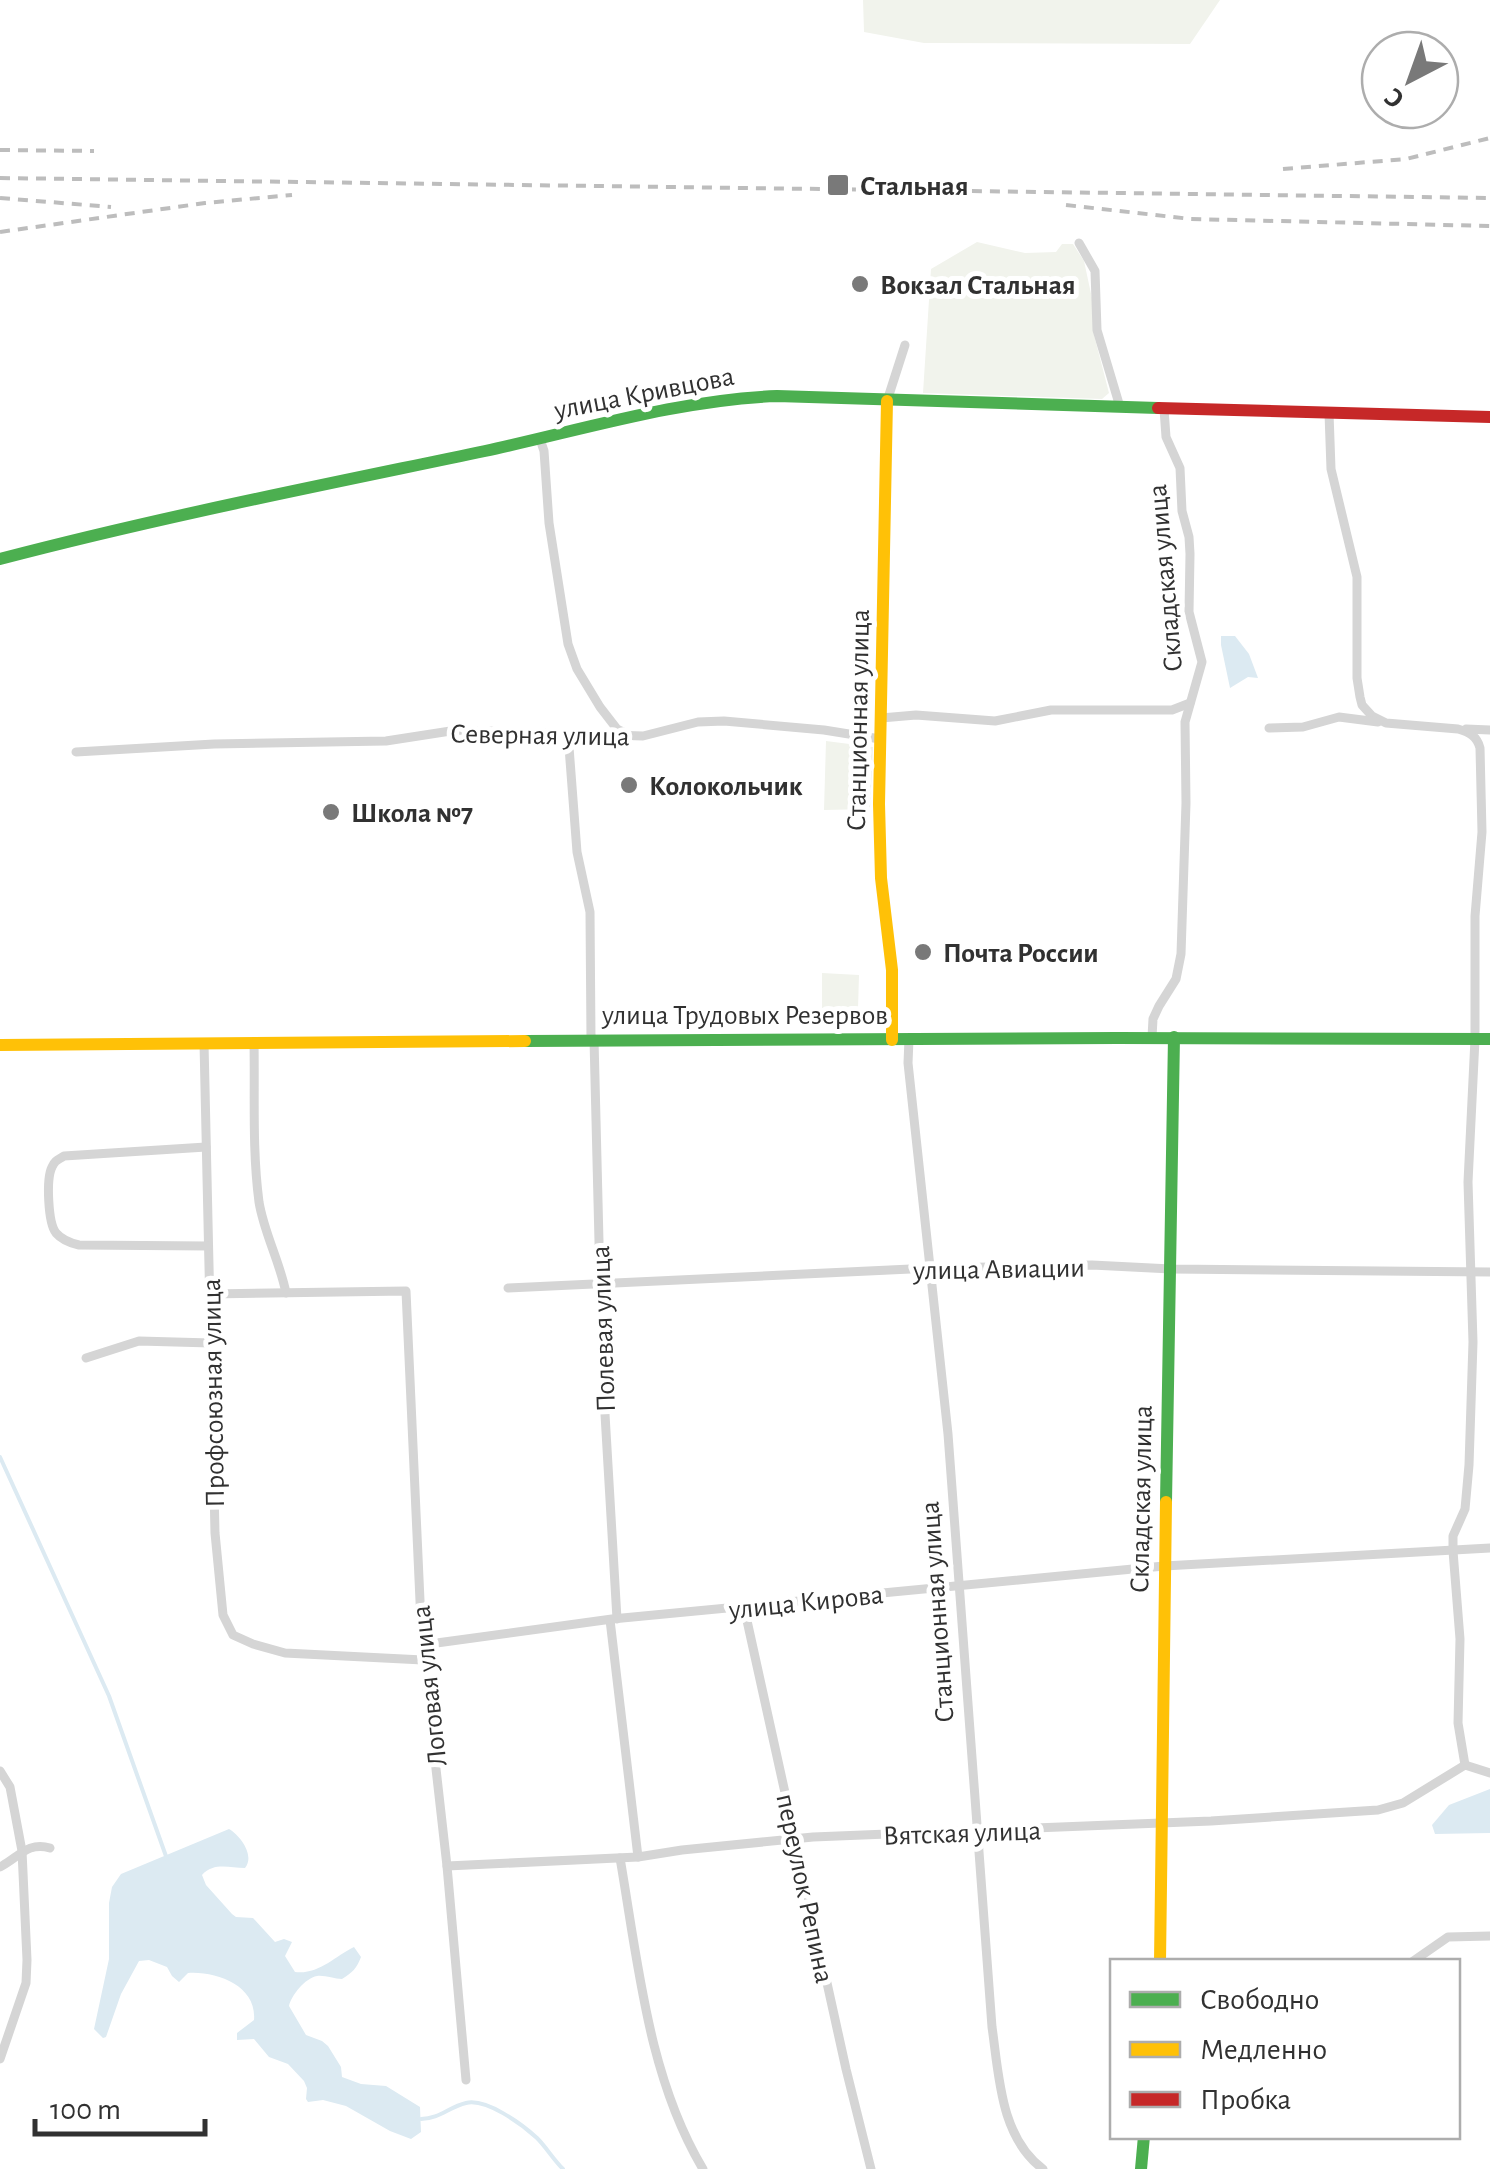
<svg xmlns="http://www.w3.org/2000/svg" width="1490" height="2169" viewBox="0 0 1490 2169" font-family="'Alegreya Sans',sans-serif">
	<rect width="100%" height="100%" fill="#fff"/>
	<g fill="#f1f3ec">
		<path d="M 863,0 L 1220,0 L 1190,44 L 924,43 L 864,32 Z"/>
		<path d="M 977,242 L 1025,253 L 1056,252 L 1062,244 L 1073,244 L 1084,261 L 1093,303 L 1094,335 L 1109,393 L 1102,399 L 923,393 L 931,269 Z"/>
		<path d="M 826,741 L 873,747 L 870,809 L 824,810 Z"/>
		<path d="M 822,973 L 859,975 L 858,1009 L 850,1017 L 822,1016 Z"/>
	</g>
	<g fill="#dceaf2">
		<path d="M 1221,636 L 1235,636 L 1249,654 L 1258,678 L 1248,677 L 1230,688 L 1221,645 Z"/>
		<path d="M 1490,1789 L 1490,1833 L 1435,1834 L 1432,1825 L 1449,1805 Z"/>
		<path d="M 229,1829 C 241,1836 255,1856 245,1868 C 229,1868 214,1862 202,1875 L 206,1885 L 232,1914 L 236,1917 L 253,1918 L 275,1942 L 284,1939 L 292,1942 L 285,1956 L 295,1972 C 318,1975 334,1957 354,1947 L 361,1957 C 357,1968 352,1973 342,1979 C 334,1979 325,1975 317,1976 C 305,1978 291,1996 289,2006 L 306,2035 L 322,2041 L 328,2046 L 341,2067 L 342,2077 L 361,2084 L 386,2086 L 420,2107 L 421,2132 L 411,2139 L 390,2131 L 346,2106 L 323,2100 L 308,2102 L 306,2099 L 307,2088 L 304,2081 L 288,2064 L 269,2057 L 254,2039 L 237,2040 L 237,2033 L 254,2020 C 257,1986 217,1971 188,1973 L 179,1982 L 172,1976 L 167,1967 L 149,1960 L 139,1961 L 121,1994 L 106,2037 L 103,2038 L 94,2029 L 109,1959 L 109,1903 L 112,1887 L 121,1874 Z"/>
	</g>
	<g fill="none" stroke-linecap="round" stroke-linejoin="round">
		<g stroke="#dceaf2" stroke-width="4">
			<path d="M 0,1457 L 109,1696 L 167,1859"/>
			<path d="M 421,2119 C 439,2119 449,2107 466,2103 C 486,2098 522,2124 537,2138 C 546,2147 553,2159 563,2169"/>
		</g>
		<g stroke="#d5d5d5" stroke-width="9">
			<path d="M 1079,243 L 1095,271 L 1097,330 L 1120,407"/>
			<path d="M 887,401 L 905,345"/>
			<path d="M 1329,413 L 1331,469 L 1357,577 L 1357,678 L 1360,697 L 1362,705 L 1372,716 L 1386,723 L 1458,729 C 1469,732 1477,736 1480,748 L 1482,832 L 1475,916 L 1475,1039 L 1468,1182 L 1473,1342 L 1469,1465 L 1465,1509 L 1453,1536 L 1453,1551 L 1460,1639 L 1458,1723 L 1465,1765"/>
			<path d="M 540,439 L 544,451 L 549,523 L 568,644 L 577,669 L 600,707 L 617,729 L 627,734"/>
			<path d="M 881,718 L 916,715 L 995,721 L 1051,710 L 1172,710 L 1190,703"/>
			<path d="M 1269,728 L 1303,727 L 1339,717 L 1378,722"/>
			<path d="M 1466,729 L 1490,730"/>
			<path d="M 568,734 L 577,852 L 590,912 L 591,1039"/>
			<path d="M 76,752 L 214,744 L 386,741 L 457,730 L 643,736 L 698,722 L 724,721 L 824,730 L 880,739"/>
			<path d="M 1152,1037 L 1153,1019 L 1159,1006 L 1176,979 L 1181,954 L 1186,803 L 1185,722 L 1202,662 L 1189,612 L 1190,554 L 1189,537 L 1182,511 L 1180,468 L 1166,437 L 1164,409"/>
			<path d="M 594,1039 L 602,1363 L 617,1619"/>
			<path d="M 909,1039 L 908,1063 L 948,1434 L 992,2027 C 999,2075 1000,2137 1043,2169"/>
			<path d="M 254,1042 C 255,1095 252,1149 259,1202 C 264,1233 280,1262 286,1293"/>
			<path d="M 204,1043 L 215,1533 L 223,1615 L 233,1635 L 253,1644 L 285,1653 L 423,1660"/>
			<path d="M 206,1147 L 64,1156 C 58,1160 55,1160 52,1167 C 46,1179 48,1223 56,1233 C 62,1240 70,1243 79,1245 L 208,1246"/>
			<path d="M 508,1288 L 932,1268 L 1092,1265 L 1171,1269 L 1490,1272"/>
			<path d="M 209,1294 L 406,1291 L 422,1645 L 447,1866 L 466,2080"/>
			<path d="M 86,1358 L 139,1341 L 211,1343"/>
			<path d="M 744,1607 L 846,2069 L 871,2169"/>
			<path d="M 610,1620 L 638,1857"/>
			<path d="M 422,1645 L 612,1619 L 1164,1566 L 1490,1548"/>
			<path d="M 1465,1765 L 1490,1773"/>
			<path d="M 0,1771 L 10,1787 L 22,1851 L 27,1960 L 26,1983 L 0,2059"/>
			<path d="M 620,1858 C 638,1962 648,2077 703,2169"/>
			<path d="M 447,1866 L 638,1857 L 682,1850 L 813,1837 L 1211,1821 L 1378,1810 L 1403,1803 L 1465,1765"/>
			<path d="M 0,1867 C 18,1858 28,1841 50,1848"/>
			<path d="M 1412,1962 L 1448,1937 L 1490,1936"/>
		</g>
		<g stroke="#4caf50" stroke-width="12">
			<path d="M 0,559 C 160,517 323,485 485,451 C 582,430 677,400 777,396 L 1158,408"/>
			<path d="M 525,1041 L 1117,1038 L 1490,1039"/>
			<path d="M 1166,1502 L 1174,1037"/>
			<path d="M 1141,2169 L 1144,2136"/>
		</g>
		<g stroke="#ffc107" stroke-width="12">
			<path d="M 887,401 L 879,804 L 881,878 L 892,970 L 892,1040"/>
			<path d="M 0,1045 L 525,1041"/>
			<path d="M 1160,1962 L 1166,1502"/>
		</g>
		<path stroke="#c62828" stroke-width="12" d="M 1158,408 L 1490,417"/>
		<g stroke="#bdbdbd" stroke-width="4" stroke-dasharray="10 8" stroke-linecap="butt">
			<path d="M 0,150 L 94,151"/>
			<path d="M 1283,169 L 1406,159 L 1490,138"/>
			<path d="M 0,178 L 1490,198"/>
			<path d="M 0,198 L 111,207"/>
			<path d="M 1066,205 L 1191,219 L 1490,226"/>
			<path d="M 0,232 L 205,203 L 292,195"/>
		</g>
	</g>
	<g fill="#797979" stroke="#fff" stroke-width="4">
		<rect x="826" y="173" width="24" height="24" rx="5"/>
		<circle cx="860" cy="284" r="10"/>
		<circle cx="629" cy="785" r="10"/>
		<circle cx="331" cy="812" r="10"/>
		<circle cx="923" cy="952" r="10"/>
	</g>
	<g text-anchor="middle" stroke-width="10" stroke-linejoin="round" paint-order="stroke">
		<g font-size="28" font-weight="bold" fill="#313131" stroke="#fff" text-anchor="start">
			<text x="860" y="195">Стальная</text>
			<text x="880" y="294">Вокзал Стальная</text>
			<text x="649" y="795">Колокольчик</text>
			<text x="351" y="822">Школа №7</text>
			<text x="943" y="962">Почта России</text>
		</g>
		<g font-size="28" fill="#313131" stroke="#fff">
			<text transform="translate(644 392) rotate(-11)" y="10">улица Кривцова</text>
			<text transform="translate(1164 578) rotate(-95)" y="10">Складская улица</text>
			<text transform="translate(857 720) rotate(-89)" y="10">Станционная улица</text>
			<text transform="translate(540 734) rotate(1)" y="10">Северная улица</text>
			<text x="745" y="1024">улица Трудовых Резервов</text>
			<text transform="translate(999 1268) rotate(-1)" y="10">улица Авиации</text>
			<text transform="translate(602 1329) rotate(-92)" y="10">Полевая улица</text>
			<text transform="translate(212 1393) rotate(-91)" y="10">Профсоюзная улица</text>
			<text transform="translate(1140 1499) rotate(-89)" y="10">Складская улица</text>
			<text transform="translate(806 1601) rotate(-6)" y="10">улица Кирова</text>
			<text transform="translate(936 1612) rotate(-94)" y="10">Станционная улица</text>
			<text transform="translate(428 1686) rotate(-96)" y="10">Логовая улица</text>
			<text transform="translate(962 1832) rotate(-2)" y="10">Вятская улица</text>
			<text transform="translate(806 1888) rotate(78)" y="10">переулок Репина</text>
		</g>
	</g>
	<rect x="1110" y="1959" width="350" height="180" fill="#ffffff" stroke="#adadad" stroke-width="2.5"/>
	<rect x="1130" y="1992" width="50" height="15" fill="#4caf50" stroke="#adadad" stroke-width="2.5"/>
	<text x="1200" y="2009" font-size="30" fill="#313131">Свободно</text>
	<rect x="1130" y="2042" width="50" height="15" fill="#ffc107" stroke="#adadad" stroke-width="2.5"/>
	<text x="1200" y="2059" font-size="30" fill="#313131">Медленно</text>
	<rect x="1130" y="2092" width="50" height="15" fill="#c62828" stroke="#adadad" stroke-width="2.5"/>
	<text x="1200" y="2109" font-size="30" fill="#313131">Пробка</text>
	<g transform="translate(1410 80) rotate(221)"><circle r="48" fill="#ffffff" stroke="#adadad" stroke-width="2.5"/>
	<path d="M0-8L18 38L0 25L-18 38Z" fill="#797979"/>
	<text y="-15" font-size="28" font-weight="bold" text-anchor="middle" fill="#313131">С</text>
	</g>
	<path d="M35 2119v15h170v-15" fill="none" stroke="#313131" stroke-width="5"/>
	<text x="50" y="2119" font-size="30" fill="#313131" stroke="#ffffff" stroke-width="8" paint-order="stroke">100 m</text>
</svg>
